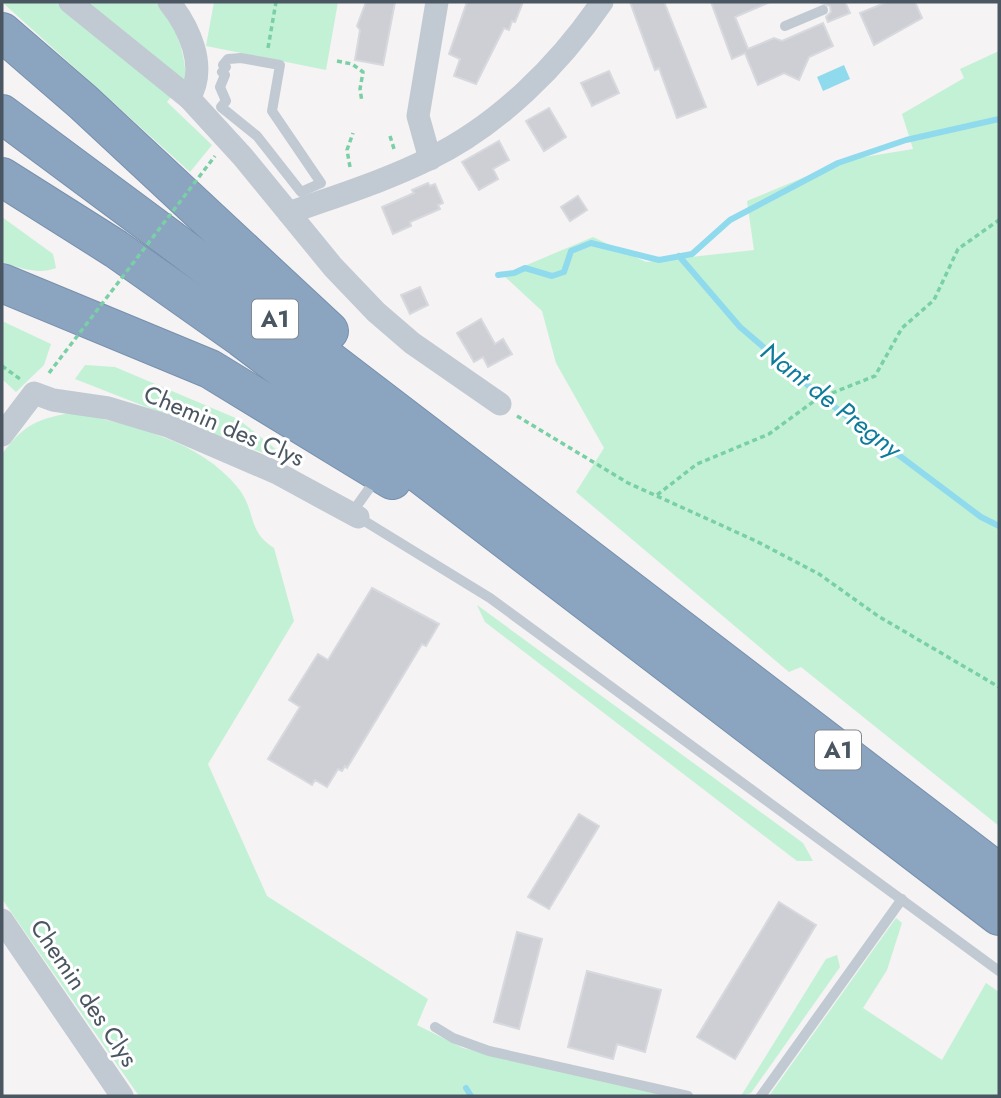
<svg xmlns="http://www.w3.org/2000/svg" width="1001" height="1098" viewBox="0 0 1001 1098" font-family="Jost,sans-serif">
	<rect width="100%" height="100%" fill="#f5f3f3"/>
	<g fill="#c3f1d5">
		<path d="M 2,2 L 157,2 C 176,26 184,48 186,78 L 167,102 L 212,145 L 190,172 Z"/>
		<path d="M 214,2 L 338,2 L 326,70 L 206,46 Z"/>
		<path d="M 999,51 L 999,826 L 801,667 L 789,672 L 576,492 L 604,448 L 556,363 L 542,311 L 503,275 L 593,237 L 646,262 L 754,250 L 747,201 L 846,160 L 913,149 L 902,114 L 964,78 L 960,69 Z"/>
		<path d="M 2,217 L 53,254 L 56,268 C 39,275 19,268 2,262 Z"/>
		<path d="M 2,321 L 51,344 L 44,365 L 16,392 L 2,379 Z"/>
		<path d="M 85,365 L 115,367 L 238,419 L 297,466 L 75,379 Z"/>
		<path d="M 75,412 C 134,427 199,439 239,489 C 256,511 247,531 274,548 L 294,621 L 208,764 L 267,896 L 428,999 L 417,1025 L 463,1048 L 670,1096 L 139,1096 L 2,899 L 2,454 C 25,423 38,419 75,412 Z"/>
		<path d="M 477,605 L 803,843 L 813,861 L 797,861 L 485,622 Z"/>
		<path d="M 896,918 L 902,923 L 887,970 L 863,1008 L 942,1060 L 986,983 L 999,992 L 999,1096 L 769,1096 Z"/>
		<path d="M 837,955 L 840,967 L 751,1093 L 741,1096 L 826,959 Z"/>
	</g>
	<path fill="#90daee" d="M 844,65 L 850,79 L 823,91 L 817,77 Z"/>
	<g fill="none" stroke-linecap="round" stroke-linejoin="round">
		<g stroke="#90daee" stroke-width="6">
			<path d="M 679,256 L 740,327 L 824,399 L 981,517 L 999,526"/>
			<path d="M 498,275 L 514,273 L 525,268 L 552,276 L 564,272 L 571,251 L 591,243 L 659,260 L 692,254 L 730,220 L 838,163 L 906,140 L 999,119"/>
			<path d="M 466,1088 L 471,1096"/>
		</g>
	</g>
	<g fill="#cdcfd5" stroke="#d7d9de" stroke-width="2">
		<path d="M 366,2 L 395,2 L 383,65 L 355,60 L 360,30 L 357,26 Z"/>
		<path d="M 467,2 L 523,2 L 515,22 L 512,21 L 509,30 L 504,28 L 476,84 L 454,76 L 460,59 L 449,54 Z"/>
		<path d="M 630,2 L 664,2 L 706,107 L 677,118 L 659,68 L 655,70 Z"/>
		<path d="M 711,2 L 770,2 L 735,17 L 748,49 L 774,38 L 782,41 L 823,23 L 833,46 L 809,57 L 799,80 L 784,73 L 758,85 L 745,53 L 732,59 Z"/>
		<path d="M 819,2 L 845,2 L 850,13 L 828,22 L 826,17 L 831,12 L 830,6 Z"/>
		<path d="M 887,2 L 915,2 L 922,18 L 874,45 L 860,13 Z"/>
		<path d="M 609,71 L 619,93 L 592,106 L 581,83 Z"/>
		<path d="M 549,108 L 566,137 L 544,151 L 526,121 Z"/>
		<path d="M 499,141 L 509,160 L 493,169 L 498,179 L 479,190 L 462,162 Z"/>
		<path d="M 428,183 L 430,186 L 435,184 L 443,203 L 438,205 L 440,209 L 410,222 L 411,226 L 393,234 L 382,207 L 414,193 L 412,190 Z"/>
		<path d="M 578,196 L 587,210 L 570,221 L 561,207 Z"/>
		<path d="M 420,287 L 428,305 L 410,314 L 401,295 Z"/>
		<path d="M 481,319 L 495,344 L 503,339 L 512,354 L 488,367 L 483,357 L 474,362 L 457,333 Z"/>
		<path d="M 372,588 L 439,624 L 426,646 L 422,644 L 347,768 L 345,766 L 342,771 L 338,769 L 327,787 L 315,780 L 312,785 L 268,759 L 300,707 L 289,700 L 318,654 L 328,660 Z"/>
		<path d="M 579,814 L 599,826 L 549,909 L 528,897 Z"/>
		<path d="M 779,902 L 816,925 L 735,1059 L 697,1037 Z"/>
		<path d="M 517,932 L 542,939 L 519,1029 L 494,1022 Z"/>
		<path d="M 587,971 L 661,990 L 645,1052 L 617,1044 L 613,1059 L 568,1047 Z"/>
	</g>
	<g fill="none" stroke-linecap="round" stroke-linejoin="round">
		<g stroke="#7690ad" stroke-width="40">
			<g id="highway">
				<path d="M 2,32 L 83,102 L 329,331"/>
				<path d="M 2,114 L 181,247 L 999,873"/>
				<path d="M 2,177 L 116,249 L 242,338 L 999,916"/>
				<path d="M 2,283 L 210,369 L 392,480"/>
			</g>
		</g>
		<g stroke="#7ad0a6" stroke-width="3.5" stroke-dasharray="5 3.5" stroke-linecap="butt">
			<path d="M 268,48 L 276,2"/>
			<path d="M 337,61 L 352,64 L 363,72 L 360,89 L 362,102"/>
			<path d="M 390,136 L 395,152"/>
			<path d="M 350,167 L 347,150 L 353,133"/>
			<path d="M 2,366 L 20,379"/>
			<path d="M 517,416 L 628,483 L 756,541 L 819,574 L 878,616 L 999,687"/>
			<path d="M 657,495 L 697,464 L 769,434 L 817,399 L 875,376 L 902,328 L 934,300 L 958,249 L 999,220"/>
		</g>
		<g stroke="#c1cad2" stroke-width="10">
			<path d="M 785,26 L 823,10"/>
			<path d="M 241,58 L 280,65 L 272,111 L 321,183 L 301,192 L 257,136 L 221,107 L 226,101 L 220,87 L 225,75 L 222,72 L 226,67 L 223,65 L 228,59 Z"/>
			<path d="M 351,514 L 376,479"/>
			<path d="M 358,517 L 490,598 L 999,971"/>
			<path d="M 435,1027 L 453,1038 L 489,1051 L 688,1096"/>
			<path d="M 761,1096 L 902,899"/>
		</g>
		<g stroke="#c1cad2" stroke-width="23">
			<path d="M 70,2 L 189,98 L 243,157 L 333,267 L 376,312 L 412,343 L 500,404"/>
			<path d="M 169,2 C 189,27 208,67 189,98"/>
			<path d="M 430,159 L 418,116 L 437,2"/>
			<path d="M 289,213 C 336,196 385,181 429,159 C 499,125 559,65 602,2"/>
			<path d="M 2,435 L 34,393 L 53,400 L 108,408 L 168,426 L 277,473 L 358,517"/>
			<path d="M 2,920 L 122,1096"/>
		</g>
		<use href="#highway" stroke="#8ba5c1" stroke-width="38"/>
		<path stroke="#7ad0a6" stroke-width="3.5" stroke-dasharray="5 3.5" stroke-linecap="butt" d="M 49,373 L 215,156"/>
	</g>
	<g text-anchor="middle" stroke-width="6" stroke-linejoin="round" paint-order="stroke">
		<g fill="#fff" stroke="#808990" stroke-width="2">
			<rect x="252" y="299.5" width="46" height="39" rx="5"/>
			<rect x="815" y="730.5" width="46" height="39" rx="5"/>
		</g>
		<g font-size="23" font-weight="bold" fill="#4a5661">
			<text x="275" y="327">A1</text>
			<text x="838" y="758">A1</text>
		</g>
		<g font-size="24" fill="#4a5661" stroke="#fff">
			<text transform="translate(224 426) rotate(23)" y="8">Chemin des Clys</text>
			<text transform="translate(84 993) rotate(56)" y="8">Chemin des Clys</text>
		</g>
		<g font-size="26" font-style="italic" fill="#0c7c9b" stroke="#fff">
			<text transform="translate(831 400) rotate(38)" y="9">Nant de Pregny</text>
		</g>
	</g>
	<rect width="1001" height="1098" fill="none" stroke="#4a5661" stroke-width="7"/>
</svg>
